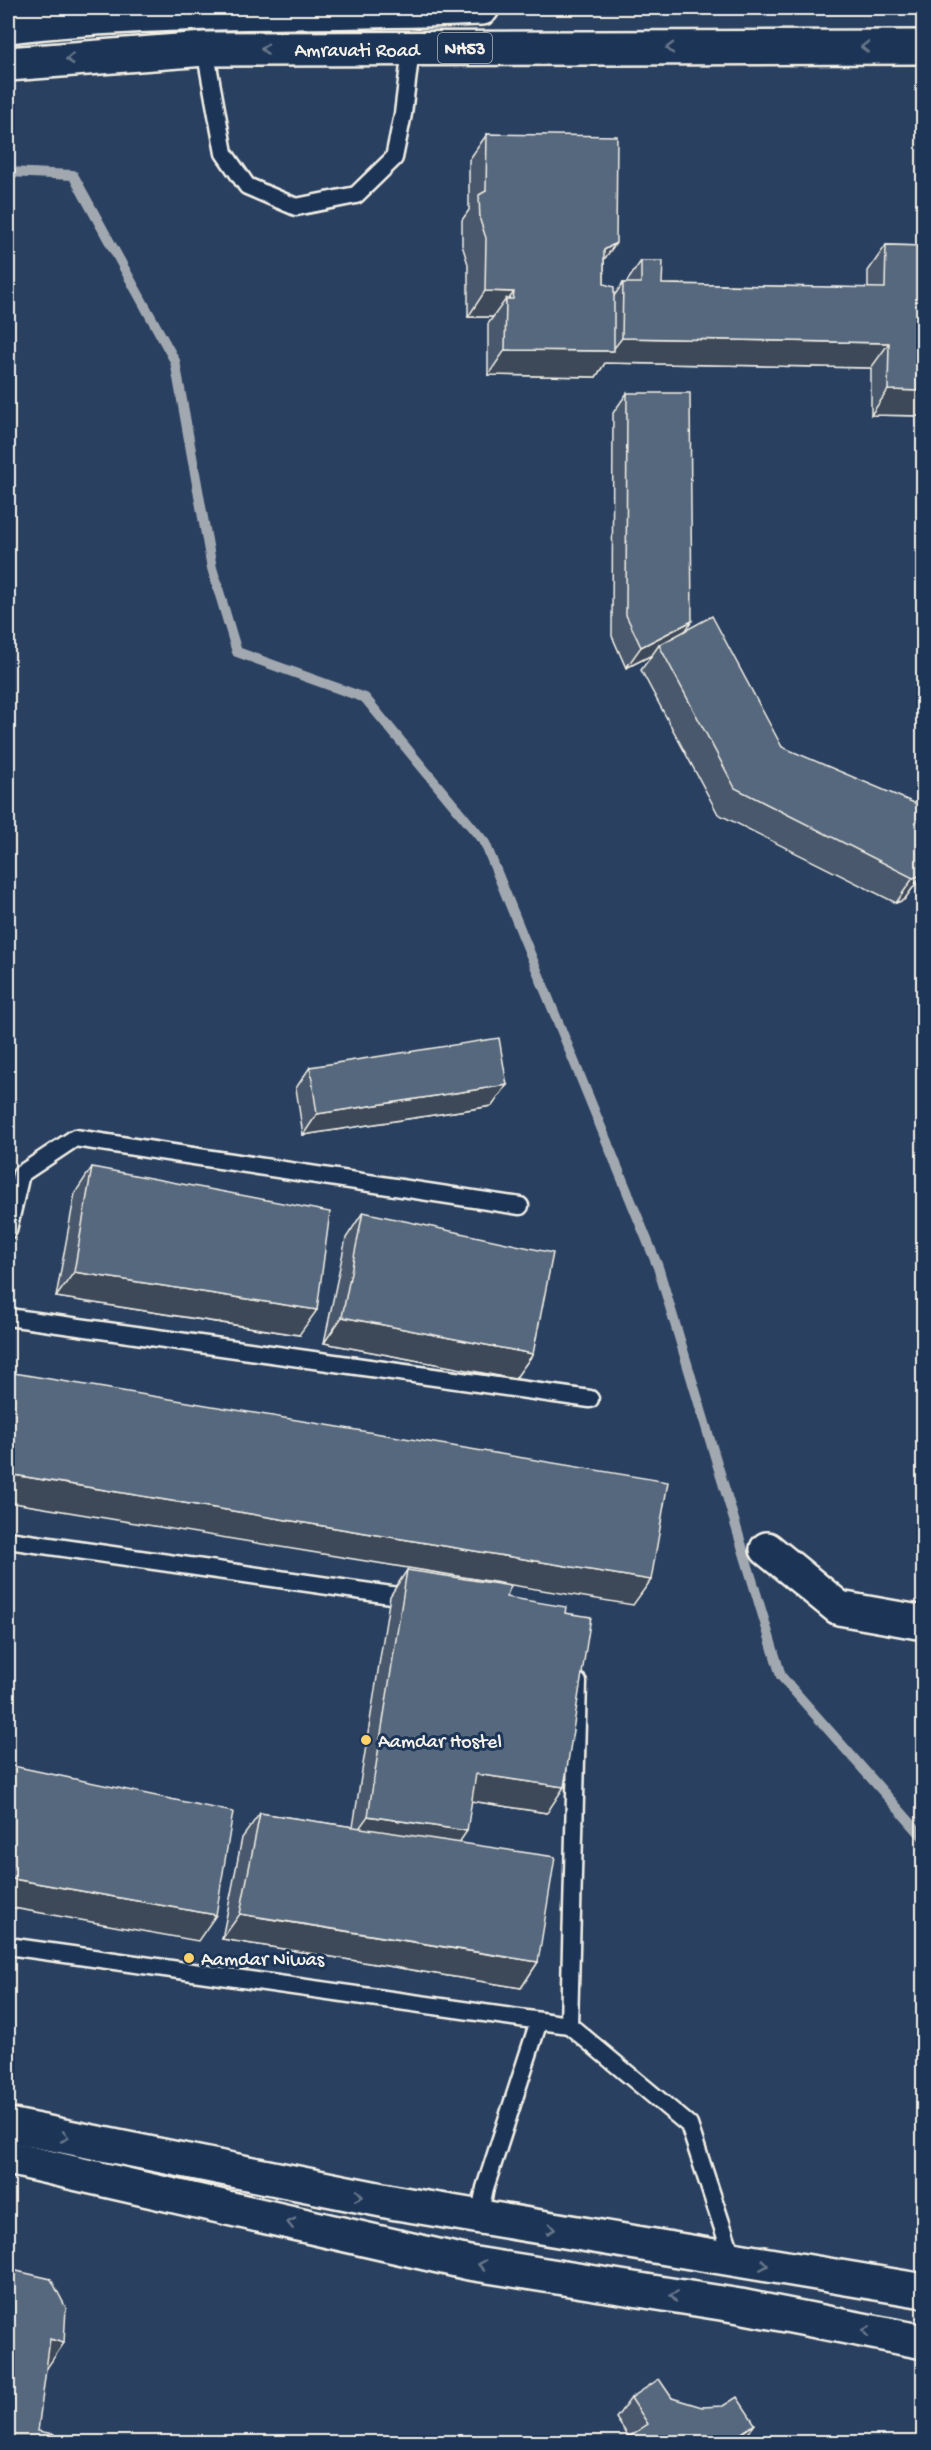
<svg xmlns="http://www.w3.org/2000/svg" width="931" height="2450" viewBox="0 0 931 2450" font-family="'Gochi Hand',sans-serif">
	<rect width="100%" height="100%" fill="#2a4060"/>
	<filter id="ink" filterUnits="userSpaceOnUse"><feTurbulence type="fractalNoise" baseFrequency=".0167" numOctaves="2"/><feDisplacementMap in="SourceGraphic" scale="12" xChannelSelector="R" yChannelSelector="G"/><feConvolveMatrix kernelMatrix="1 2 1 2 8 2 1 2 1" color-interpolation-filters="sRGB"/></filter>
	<g filter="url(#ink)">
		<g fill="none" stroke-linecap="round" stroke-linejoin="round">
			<path stroke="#a1a8b0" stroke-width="10" d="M 8,172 L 73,175 L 175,361 L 212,568 L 237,652 L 365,698 L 485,843 L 658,1267 L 781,1676 L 924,1838"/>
			<g stroke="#f4f1e8" stroke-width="21">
				<g id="service">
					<path d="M 205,49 L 224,153 L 247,186 L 296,207 L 356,195 L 394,158 L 403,114 L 411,49"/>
					<path d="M 8,1230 L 21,1174 L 75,1138 L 520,1206"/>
					<path d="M 8,1317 L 590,1399"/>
					<path d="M 8,1540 L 412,1598"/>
					<path d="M 8,1946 L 569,2025 L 578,1682"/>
					<path d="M 569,2025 L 689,2125 L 733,2259"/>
					<path d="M 479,2217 L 485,2188 L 539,2021"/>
				</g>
			</g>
			<g stroke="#f4f1e8" stroke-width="38">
				<path id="minor" d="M 767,1549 L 839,1608 L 924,1623"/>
			</g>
			<g stroke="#f4f1e8" stroke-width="38">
				<g id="secondary">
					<path d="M 8,2125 L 397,2203 L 924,2291"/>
					<path d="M 8,2158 L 469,2263 L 740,2306 L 924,2342"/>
				</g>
			</g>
			<g stroke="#f4f1e8" stroke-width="38">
				<g id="trunk">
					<path d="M 8,26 C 164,7 325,15 482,8"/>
					<path d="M 8,64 L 205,49 L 924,47"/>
				</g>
			</g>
			<use href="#service" stroke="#1d3557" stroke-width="16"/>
			<use href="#minor" stroke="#1d3557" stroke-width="33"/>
			<use href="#secondary" stroke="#1d3557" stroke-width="33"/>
			<use href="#trunk" stroke="#1d3557" stroke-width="33"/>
		</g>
		<g fill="#4a596c" stroke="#f4f1e8" stroke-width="1.5">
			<path d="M 487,134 L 604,260 L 604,284 L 614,296 L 623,283 L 626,283 L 641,261 L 662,284 L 868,288 L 868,271 L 886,245 L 924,246 L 924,416 L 871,415 L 871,368 L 605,363 L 596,377 L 488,375 L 488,324 L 493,317 L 468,317 L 468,264 L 462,245 L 462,220 L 469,210 L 469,160 Z"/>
			<path d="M 627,393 L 685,630 L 782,747 L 922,875 L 904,900 L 896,903 L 718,814 L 641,670 L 652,655 L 626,668 L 612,636 L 613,413 Z"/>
			<path d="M 310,1067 L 492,1106 L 303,1135 L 296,1088 Z"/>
			<path d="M 92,1167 L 299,1335 L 56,1297 L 75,1193 Z"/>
			<path d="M 363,1212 L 533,1354 L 515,1379 L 324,1343 L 346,1238 Z"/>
			<path d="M 407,1570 L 506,1597 L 547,1813 L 472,1801 L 459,1843 L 538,1962 L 521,1988 L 222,1939 L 242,1838 L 260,1813 L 353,1827 L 390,1596 Z"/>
			<path d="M 631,2398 L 672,2398 L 742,2442 L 629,2437 L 616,2418 Z"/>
		</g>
		<g fill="#3c4858" stroke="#f4f1e8" stroke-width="1.5">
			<path d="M 616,243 L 598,268 L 604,250 Z"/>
			<path d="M 485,291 L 514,292 L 506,303 L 506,299 L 493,317 L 468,317 Z"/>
			<path d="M 622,338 L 889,343 L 871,368 L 605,363 L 596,377 L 488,375 L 505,350 L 612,351 Z"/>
			<path d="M 888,390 L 924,391 L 924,416 L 871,415 Z"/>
			<path d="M 692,621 L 678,642 L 659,645 L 652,655 L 626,668 L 641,647 Z"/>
			<path d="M 922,875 L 904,900 L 896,903 L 913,878 Z"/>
			<path d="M 507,1085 L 492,1106 L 303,1135 L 317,1114 Z"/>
			<path d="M 74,1272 L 317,1310 L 299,1335 L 56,1297 Z"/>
			<path d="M 342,1317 L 533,1354 L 515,1379 L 324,1343 Z"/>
			<path d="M 8,1474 L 651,1580 L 633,1605 L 8,1502 Z"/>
			<path d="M 476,1774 L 564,1787 L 547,1813 L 459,1799 Z"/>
			<path d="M 368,1816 L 467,1831 L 450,1856 L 350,1841 Z"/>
			<path d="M 8,1878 L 216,1915 L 198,1941 L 8,1907 Z"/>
			<path d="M 240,1914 L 538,1962 L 521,1988 L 222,1939 Z"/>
			<path d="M 50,2339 L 64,2343 L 47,2368 L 32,2364 Z"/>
			<path d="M 755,2424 L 742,2442 L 729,2442 L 731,2440 Z"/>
		</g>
		<g fill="#56677d" stroke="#f4f1e8" stroke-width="1.5">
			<path d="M 487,134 L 617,136 L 616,243 L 604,250 L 604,284 L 614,287 L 614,351 L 505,350 L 506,299 L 513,299 L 514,292 L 485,291 L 486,238 L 480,220 L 479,195 L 486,191 Z"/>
			<path d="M 886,245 L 924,246 L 924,391 L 888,390 L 889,343 L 622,338 L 623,283 L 641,283 L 641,261 L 663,261 L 662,284 L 885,288 Z"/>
			<path d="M 627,393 L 690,393 L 692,621 L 641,647 L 626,615 Z"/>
			<path d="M 712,616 L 782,747 L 924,807 L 922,875 L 913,878 L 735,788 L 659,645 Z"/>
			<path d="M 499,1038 L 507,1085 L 317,1114 L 310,1067 Z"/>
			<path d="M 92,1167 L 330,1212 L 317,1310 L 74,1272 Z"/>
			<path d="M 363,1212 L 553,1253 L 533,1354 L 342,1317 Z"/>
			<path d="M 8,1372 L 668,1482 L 651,1580 L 8,1474 Z"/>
			<path d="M 407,1570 L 511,1586 L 506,1597 L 566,1607 L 565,1613 L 591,1617 L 564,1787 L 476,1774 L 467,1831 L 368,1816 Z"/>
			<path d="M 8,1765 L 233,1812 L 216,1915 L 8,1878 Z"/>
			<path d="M 260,1813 L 555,1857 L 538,1962 L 240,1914 Z"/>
			<path d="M 8,2269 L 51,2279 L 66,2308 L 64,2343 L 50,2339 L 38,2431 L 54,2434 L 50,2442 L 8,2442 Z"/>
			<path d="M 659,2379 L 672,2398 L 702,2407 L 723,2406 L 737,2397 L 755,2424 L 731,2440 L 732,2442 L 621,2442 L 648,2424 L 631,2398 Z"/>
		</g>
		<defs><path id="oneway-chevron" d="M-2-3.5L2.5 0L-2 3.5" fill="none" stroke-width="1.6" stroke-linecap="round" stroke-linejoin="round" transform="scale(1.5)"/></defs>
		<g stroke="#68778a">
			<use href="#oneway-chevron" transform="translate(865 47) rotate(180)"/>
			<use href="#oneway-chevron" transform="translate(670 48) rotate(180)"/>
			<use href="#oneway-chevron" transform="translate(265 49) rotate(180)"/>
			<use href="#oneway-chevron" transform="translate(70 59) rotate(176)"/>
			<use href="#oneway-chevron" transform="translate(65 2137) rotate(11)"/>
			<use href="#oneway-chevron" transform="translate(359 2196) rotate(11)"/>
			<use href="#oneway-chevron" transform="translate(291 2223) rotate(-167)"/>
			<use href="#oneway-chevron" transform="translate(551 2229) rotate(10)"/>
			<use href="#oneway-chevron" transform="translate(482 2265) rotate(-171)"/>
			<use href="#oneway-chevron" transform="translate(764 2265) rotate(9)"/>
			<use href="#oneway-chevron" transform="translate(674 2296) rotate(-171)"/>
			<use href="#oneway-chevron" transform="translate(866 2331) rotate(-169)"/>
		</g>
	</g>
	<g fill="#ffd166" stroke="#1d3557" stroke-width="2">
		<circle cx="366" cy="1740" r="6"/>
		<circle cx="189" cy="1958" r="6"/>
	</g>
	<g text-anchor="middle" stroke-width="6" stroke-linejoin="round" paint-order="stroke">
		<rect fill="#1d3557" stroke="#b4b9bc" stroke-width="1.5" x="438" y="33" width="54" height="30" rx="4.5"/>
		<g font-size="18" font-weight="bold" fill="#f4f1e8">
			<text x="465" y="54">NH53</text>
		</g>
		<g font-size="20" fill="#f4f1e8" stroke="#1d3557">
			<text x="357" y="56">Amravati Road</text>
		</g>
		<g font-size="20" fill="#f4f1e8" stroke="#1d3557" text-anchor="start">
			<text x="378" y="1747">Aamdar Hostel</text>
			<text x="201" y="1965">Aamdar Niwas</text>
		</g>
	</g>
	<rect width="931" height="2450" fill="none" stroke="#1d3557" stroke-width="30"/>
	<rect x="15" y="15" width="901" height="2420" fill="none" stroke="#f4f1e8" stroke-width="2" filter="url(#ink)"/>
</svg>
